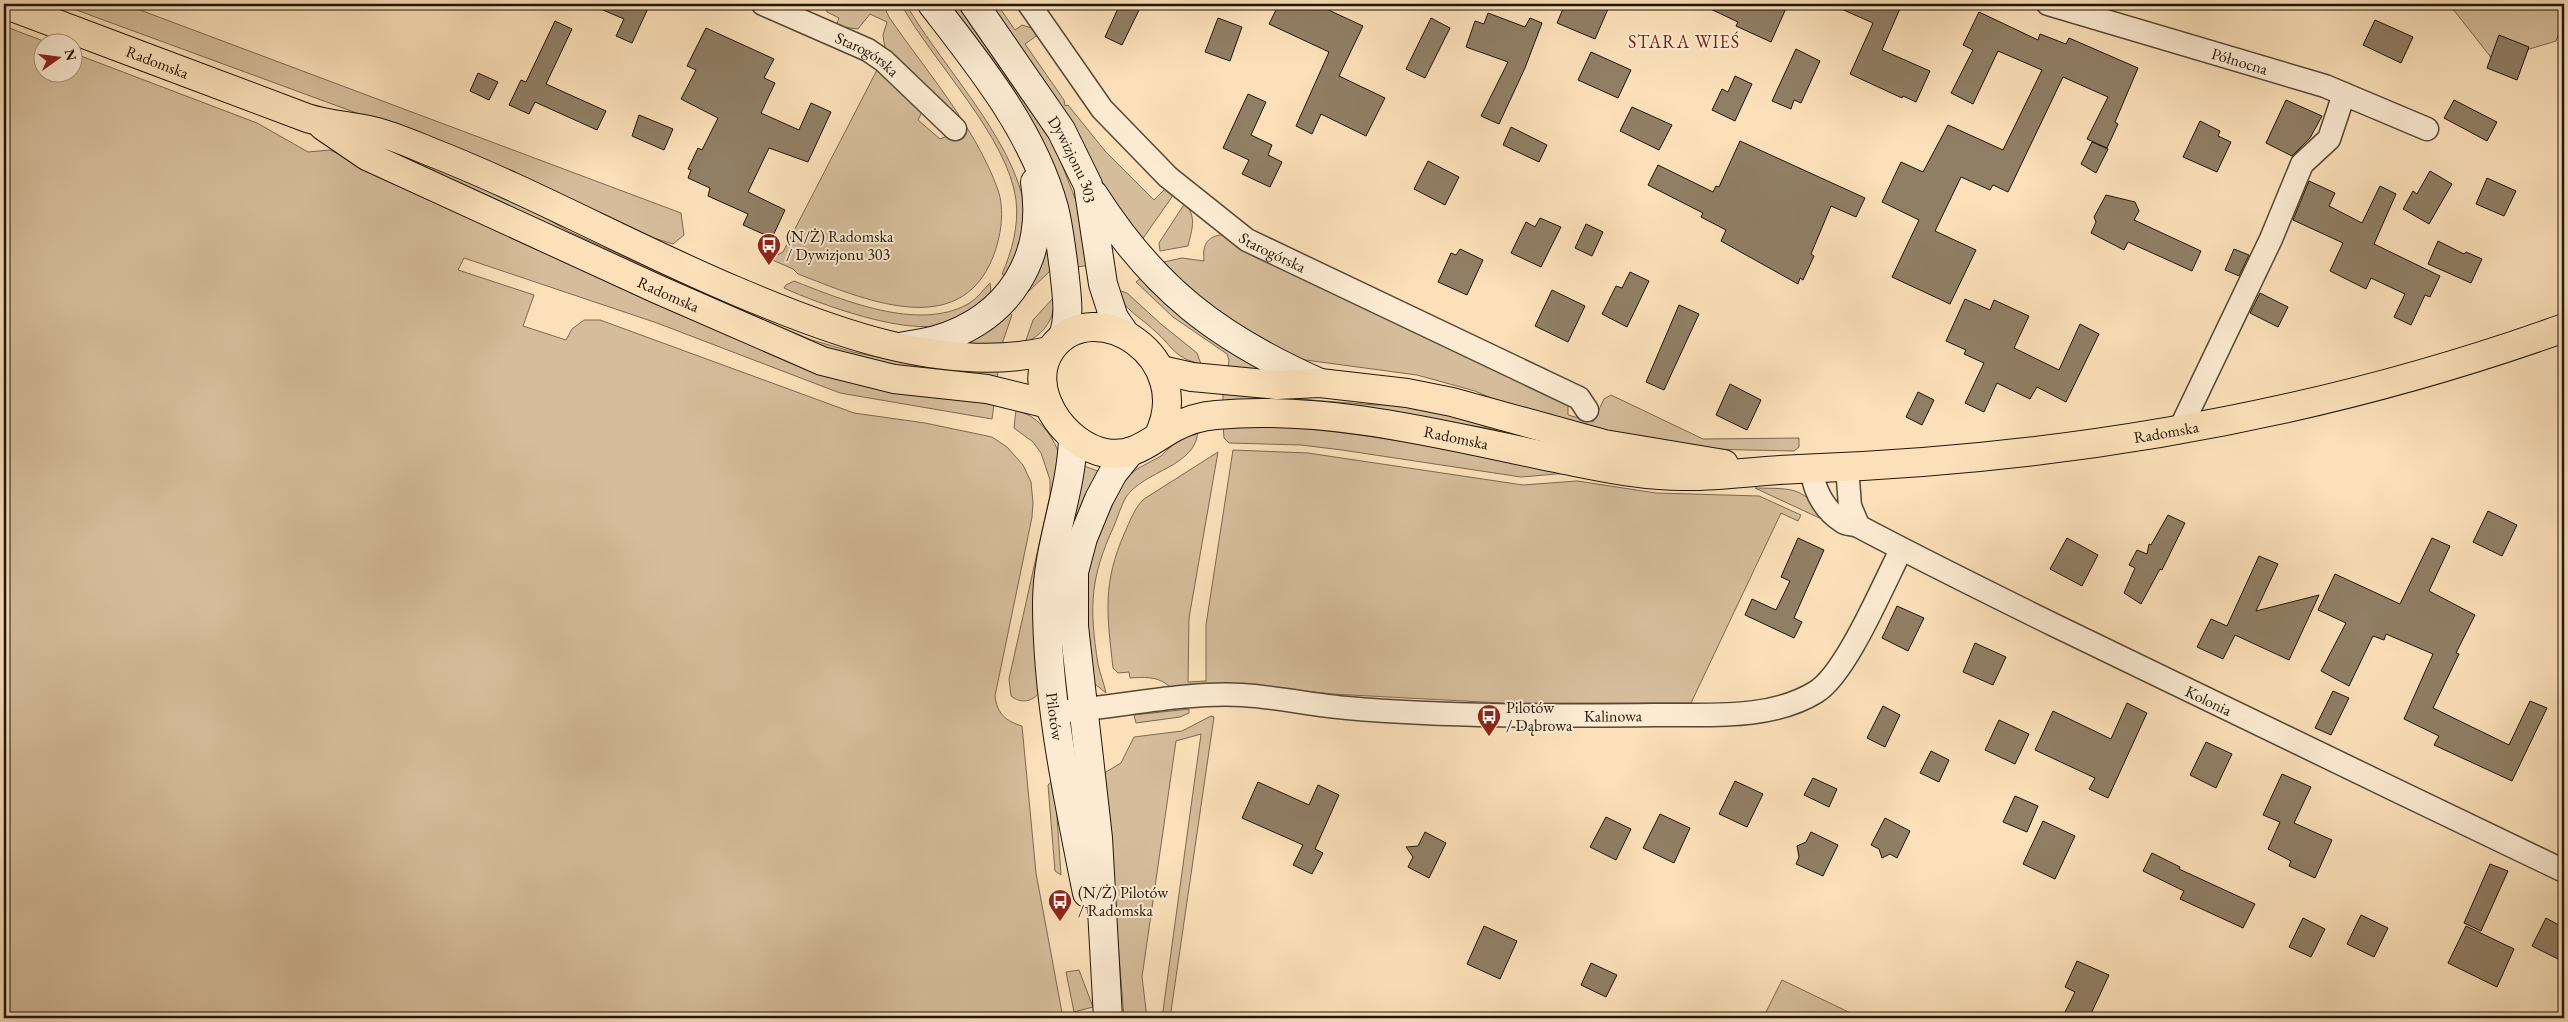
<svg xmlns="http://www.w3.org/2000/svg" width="2568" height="1022" viewBox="0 0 2568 1022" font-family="'EB Garamond',serif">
	<rect width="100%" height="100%" fill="#fbe0b9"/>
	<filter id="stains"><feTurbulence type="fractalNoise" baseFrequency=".004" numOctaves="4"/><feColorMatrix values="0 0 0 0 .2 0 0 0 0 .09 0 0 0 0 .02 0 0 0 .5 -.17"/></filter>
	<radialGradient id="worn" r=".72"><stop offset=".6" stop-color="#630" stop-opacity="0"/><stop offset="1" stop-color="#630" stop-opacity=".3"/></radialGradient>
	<g fill="#d5bd9b" stroke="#7a6952">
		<path d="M 60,4 L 124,4 L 681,213 L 684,235 L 673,244 L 654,238 L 526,180 L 411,133 Z"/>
		<path d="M 825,4 L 883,4 L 889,17 C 926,71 976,128 998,190 C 1005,210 1001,237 993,257 C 959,343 861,298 798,274 L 793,269 L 770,259 L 783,252 L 877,70 L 923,110 L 918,120 L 940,139 L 950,135 L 885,49 L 883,35 L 887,22 L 870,14 L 858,29 L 836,26 L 839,18 L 827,12 Z"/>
		<path d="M 901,4 L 906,4 C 942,68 1028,153 1026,227 C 1025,244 1015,263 1009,279 L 1002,274 C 1012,251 1019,226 1016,200 C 1008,137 932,61 901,4 Z"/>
		<path d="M 947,4 L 956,4 L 1055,147 L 1082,216 L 1092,265 L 1076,267 Z"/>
		<path d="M 987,4 L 997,4 L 1015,30 L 1022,25 L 1035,29 L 1039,34 L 1025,44 L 1064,100 L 1065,106 L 1068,105 L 1105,151 L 1154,200 L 1167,187 L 1174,194 L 1139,244 L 1116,210 L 1078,133 Z"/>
		<path d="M 2449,4 L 2564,4 L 2564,20 L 2556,41 L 2493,60 Z"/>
		<path d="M 4,26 L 46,42 L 42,42 L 42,72 L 72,72 L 73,53 L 257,123 L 308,152 L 330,150 L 825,375 L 892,393 L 994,404 L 992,419 L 840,393 L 657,323 L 464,258 L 458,270 L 534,295 L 523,326 L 566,340 L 572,329 L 584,320 L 600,320 L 854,413 L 925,423 L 992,437 L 1007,447 L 1023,465 L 1031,482 L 1033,503 L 1032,517 L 995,696 C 997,713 1005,721 1022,726 L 1036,873 L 1063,1018 L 4,1018 Z"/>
		<path d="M 371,145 L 377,145 L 516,201 L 570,232 L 762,319 L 812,340 L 853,352 L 916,365 L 998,370 L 997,380 L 916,371 L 800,341 Z"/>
		<path d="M 1185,203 C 1197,217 1192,229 1188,246 L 1160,251 L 1159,243 Z"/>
		<path d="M 1220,235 L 1226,235 L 1568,403 L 1568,415 L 1593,422 L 1604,399 L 1611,395 L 1703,439 L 1799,438 L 1799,447 L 1794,451 L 1702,449 L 1623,437 L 1524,412 L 1475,391 L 1417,375 L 1298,359 L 1204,308 L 1159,263 L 1182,258 L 1204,261 C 1203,248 1204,238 1220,235 Z"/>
		<path d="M 1045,243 L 1048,245 L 1051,270 L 1027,293 L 1023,290 Z"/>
		<path d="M 1142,277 L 1263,369 L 1228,368 L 1229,360 L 1227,354 L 1173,317 L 1136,282 Z"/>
		<path d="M 794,281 C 843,300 918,332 968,304 C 977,299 983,290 990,283 L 992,300 C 976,307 960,318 944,324 C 907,336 819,304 784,288 L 786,285 Z"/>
		<path d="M 1115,289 L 1127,293 L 1161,324 L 1197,353 L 1201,364 C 1174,358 1173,347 1155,331 C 1139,316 1124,310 1115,289 Z"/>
		<path d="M 1054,297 C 1055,319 1045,333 1025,343 L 1033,320 Z"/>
		<path d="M 1006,311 L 1012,315 L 1002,344 L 964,344 Z"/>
		<path d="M 1223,393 L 1375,405 L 1409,404 L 1642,462 L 1486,428 L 1379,411 L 1223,402 Z"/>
		<path d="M 1016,410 C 1037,416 1050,431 1058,451 L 1040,692 C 1032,702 1021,704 1011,696 L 1009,679 L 1050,495 L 1050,480 L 1041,453 L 1033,442 L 1014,428 Z"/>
		<path d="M 1223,426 C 1293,424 1362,435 1431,446 C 1477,453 1523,459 1568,473 L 1521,477 L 1342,450 L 1301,445 L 1229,443 L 1224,438 Z"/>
		<path d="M 1198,429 C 1198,467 1144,470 1126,497 C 1121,506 1118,516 1114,526 C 1090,578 1089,607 1098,664 C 1100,674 1104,683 1106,693 L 1095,684 L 1090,675 L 1083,595 L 1092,550 L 1106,517 L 1126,478 L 1137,469 L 1161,456 L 1180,438 Z"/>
		<path d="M 1233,450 L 1308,453 L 1523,485 L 1577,481 L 1656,493 L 1759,496 L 1801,515 L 1798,521 L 1781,513 L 1691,703 L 1502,703 L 1332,694 L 1243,685 L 1172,689 C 1160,676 1146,677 1130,678 L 1129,672 L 1118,673 L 1113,668 C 1107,614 1102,584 1125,532 C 1130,521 1135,507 1144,499 L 1218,452 L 1189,618 L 1188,682 L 1206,681 L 1206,625 Z"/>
		<path d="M 1084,466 L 1098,471 L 1070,532 Z"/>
		<path d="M 1755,488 C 1797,489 1802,486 1828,522 Z"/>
		<path d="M 1189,709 L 1189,713 L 1180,717 L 1136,723 L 1134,715 Z"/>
		<path d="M 1211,716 L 1214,717 L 1170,1018 L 1162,1018 L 1201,734 L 1176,741 L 1142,977 L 1147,1018 L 1124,1018 L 1112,867 L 1101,775 L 1121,763 L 1134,737 L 1182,731 Z"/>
		<path d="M 1052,781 L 1056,802 L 1061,875 L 1055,871 L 1048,785 Z"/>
		<path d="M 1079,970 L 1093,1007 L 1074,1012 L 1066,972 Z"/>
		<path d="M 1782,980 L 1861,1018 L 1763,1018 Z"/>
	</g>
	<g fill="#917f65" stroke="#1e1509">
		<path d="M 589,4 L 650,4 L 632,43 L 616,36 L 624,19 Z"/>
		<path d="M 1120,4 L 1142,4 L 1122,45 L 1105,37 Z"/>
		<path d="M 1279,4 L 1308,4 L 1320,10 L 1322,7 L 1363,26 L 1339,76 L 1385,98 L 1366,136 L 1321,114 L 1312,134 L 1296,126 L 1329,52 L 1269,24 Z"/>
		<path d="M 1565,4 L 1596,4 L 1608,9 L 1595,39 L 1557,23 Z"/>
		<path d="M 1700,4 L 1788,4 L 1771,42 L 1736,26 L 1738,22 Z"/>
		<path d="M 1830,4 L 1902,4 L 1882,50 L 1930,71 L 1916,102 L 1903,96 L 1902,98 L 1850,74 L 1873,23 Z"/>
		<path d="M 1979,12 L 2038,40 L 2040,34 L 2066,44 L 2069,38 L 2138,68 L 2115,122 L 2118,124 L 2107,148 L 2087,139 L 2108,97 L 2063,77 L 2008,192 L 1993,185 L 1990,190 L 1961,177 L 1935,231 L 1976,250 L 1950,304 L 1892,277 L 1919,220 L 1882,202 L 1901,162 L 1923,172 L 1948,125 L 2003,150 L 2042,70 L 1998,51 L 1973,104 L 1951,93 L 1973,50 L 1963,45 Z"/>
		<path d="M 1488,13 L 1525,27 L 1530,18 L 1542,23 L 1525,68 L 1499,124 L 1481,116 L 1508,62 L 1466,47 L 1475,21 L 1484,24 Z"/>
		<path d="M 1218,18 L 1242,27 L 1230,61 L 1205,52 Z"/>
		<path d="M 1431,18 L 1450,28 L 1425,78 L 1406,69 Z"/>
		<path d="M 2375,20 L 2413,37 L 2401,63 L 2363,45 Z"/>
		<path d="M 555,21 L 572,29 L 546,84 L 606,111 L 597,130 L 535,102 L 529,114 L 509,105 L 521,80 L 526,82 Z"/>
		<path d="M 706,28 L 774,59 L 764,78 L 775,83 L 761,113 L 799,130 L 811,103 L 831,112 L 808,162 L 769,148 L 748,192 L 785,210 L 772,238 L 743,225 L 748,214 L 708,196 L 710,188 L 688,178 L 691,170 L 688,169 L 698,148 L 702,150 L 718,118 L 681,99 L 696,70 L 687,66 Z"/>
		<path d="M 2499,35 L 2529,47 L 2517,80 L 2487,68 Z"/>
		<path d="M 1796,49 L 1820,61 L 1801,103 L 1794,100 L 1791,109 L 1772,101 Z"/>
		<path d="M 1591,52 L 1631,70 L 1618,98 L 1578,80 Z"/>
		<path d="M 478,73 L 498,82 L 489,100 L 470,91 Z"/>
		<path d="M 1735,76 L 1752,84 L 1735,121 L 1712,110 L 1722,89 L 1728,92 Z"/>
		<path d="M 1248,94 L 1266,102 L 1251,135 L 1272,145 L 1268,155 L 1282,162 L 1270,187 L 1242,174 L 1249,160 L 1223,148 Z"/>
		<path d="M 2286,100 L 2322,116 L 2310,138 L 2292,156 L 2266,143 Z"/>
		<path d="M 2454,100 L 2497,122 L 2487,141 L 2444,118 Z"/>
		<path d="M 1632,107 L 1672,125 L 1659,150 L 1620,131 Z"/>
		<path d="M 639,115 L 673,129 L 664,150 L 632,136 Z"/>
		<path d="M 2200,121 L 2220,131 L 2218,136 L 2231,142 L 2217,172 L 2183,157 Z"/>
		<path d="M 1511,127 L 1547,145 L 1539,162 L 1503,145 Z"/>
		<path d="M 1740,141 L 1865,198 L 1856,217 L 1831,206 L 1811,254 L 1814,256 L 1803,280 L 1800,278 L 1798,284 L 1721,241 L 1726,230 L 1701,217 L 1703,213 L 1648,185 L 1658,165 L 1713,192 L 1716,186 L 1719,187 Z"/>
		<path d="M 2092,142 L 2108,149 L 2096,173 L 2081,164 Z"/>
		<path d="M 1428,161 L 1459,177 L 1445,205 L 1414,189 Z"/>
		<path d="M 2430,171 L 2452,184 L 2429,224 L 2403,209 L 2413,191 L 2417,194 Z"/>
		<path d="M 2487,178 L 2516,191 L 2504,216 L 2476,204 Z"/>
		<path d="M 2309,181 L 2335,193 L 2329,206 L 2362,223 L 2380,186 L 2396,194 L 2374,244 L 2440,276 L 2430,297 L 2425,295 L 2411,325 L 2394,317 L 2405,294 L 2371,278 L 2366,289 L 2330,271 L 2343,243 L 2293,220 Z"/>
		<path d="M 2106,195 L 2135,202 L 2139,211 L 2134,220 L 2201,251 L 2192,271 L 2128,242 L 2124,250 L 2091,233 L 2096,222 L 2094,217 Z"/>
		<path d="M 1540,218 L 1561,227 L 1541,267 L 1511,253 L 1526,222 L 1535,227 Z"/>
		<path d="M 1586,224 L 1603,232 L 1592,256 L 1575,248 Z"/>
		<path d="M 2438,241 L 2464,254 L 2466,252 L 2482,259 L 2471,283 L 2428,264 Z"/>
		<path d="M 1460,249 L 1483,260 L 1467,295 L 1438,282 L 1451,253 L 1456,255 Z"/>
		<path d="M 2234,249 L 2249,255 L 2239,276 L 2225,270 Z"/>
		<path d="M 1630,272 L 1649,281 L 1627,327 L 1602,314 L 1616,286 L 1622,288 Z"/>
		<path d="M 1552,290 L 1585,306 L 1568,342 L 1535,326 Z"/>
		<path d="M 2260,293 L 2288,307 L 2278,327 L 2250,313 Z"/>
		<path d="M 1965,299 L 1990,310 L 1994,300 L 2029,316 L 2014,348 L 2059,370 L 2080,324 L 2099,334 L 2066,402 L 2037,387 L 2030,399 L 1997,383 L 1984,412 L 1965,403 L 1984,363 L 1964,354 L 1966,350 L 1946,341 Z"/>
		<path d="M 1679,305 L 1699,314 L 1664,390 L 1646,382 Z"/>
		<path d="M 1730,384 L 1761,400 L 1747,430 L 1716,415 Z"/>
		<path d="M 1918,392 L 1934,400 L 1922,425 L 1906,417 Z"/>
		<path d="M 2488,511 L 2517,525 L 2502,556 L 2473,542 Z"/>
		<path d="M 2168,515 L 2185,523 L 2162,570 L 2160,569 L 2141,604 L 2124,593 L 2135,568 L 2129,565 L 2137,550 L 2147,554 L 2149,544 L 2151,545 Z"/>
		<path d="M 1798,538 L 1824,550 L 1794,618 L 1802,622 L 1794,638 L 1745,615 L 1752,599 L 1776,610 L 1790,581 L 1781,577 Z"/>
		<path d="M 2067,538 L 2098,555 L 2082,586 L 2050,569 Z"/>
		<path d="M 2432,538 L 2450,546 L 2429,591 L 2475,615 L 2456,653 L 2459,654 L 2433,708 L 2509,745 L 2530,701 L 2547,708 L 2512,781 L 2434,745 L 2439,736 L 2404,719 L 2433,654 L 2386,634 L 2384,640 L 2373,636 L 2349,686 L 2321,671 L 2346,623 L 2318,610 L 2335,574 L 2400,604 Z"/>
		<path d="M 2259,556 L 2278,564 L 2256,611 L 2319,595 L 2289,660 L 2235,635 L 2223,659 L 2197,647 L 2211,619 L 2227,626 Z"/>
		<path d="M 1897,606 L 1924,618 L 1908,651 L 1882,638 Z"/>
		<path d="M 1975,643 L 2006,657 L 1993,685 L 1963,672 Z"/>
		<path d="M 2333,691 L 2349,698 L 2331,735 L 2315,728 Z"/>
		<path d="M 2127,703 L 2147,713 L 2108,798 L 2089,789 L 2095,778 L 2035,750 L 2053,711 L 2111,739 Z"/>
		<path d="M 1883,706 L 1900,715 L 1885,747 L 1867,738 Z"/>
		<path d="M 1999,720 L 2029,734 L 2015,764 L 1985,750 Z"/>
		<path d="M 2206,742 L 2232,754 L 2216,788 L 2190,775 Z"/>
		<path d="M 1931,751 L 1949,760 L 1939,782 L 1920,773 Z"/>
		<path d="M 2282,774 L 2311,787 L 2294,823 L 2332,840 L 2315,878 L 2289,866 L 2291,861 L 2268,849 L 2280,822 L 2263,815 Z"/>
		<path d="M 1813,778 L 1837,789 L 1829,807 L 1804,795 Z"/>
		<path d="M 1735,781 L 1763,794 L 1747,827 L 1719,814 Z"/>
		<path d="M 1258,782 L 1309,805 L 1318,785 L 1339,795 L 1315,849 L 1323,853 L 1312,874 L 1293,865 L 1303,845 L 1242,818 Z"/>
		<path d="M 2015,796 L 2038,806 L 2027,832 L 2003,822 Z"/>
		<path d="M 1660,814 L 1690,828 L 1674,863 L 1643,848 Z"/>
		<path d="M 1606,817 L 1631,829 L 1616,860 L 1590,847 Z"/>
		<path d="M 1885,818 L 1910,831 L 1897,858 L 1890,854 L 1882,858 L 1879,849 L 1871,845 Z"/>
		<path d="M 2043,821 L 2075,836 L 2055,879 L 2023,864 Z"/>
		<path d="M 1425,832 L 1446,843 L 1429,878 L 1408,867 L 1413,857 L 1406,847 L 1418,846 Z"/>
		<path d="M 1811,832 L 1838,845 L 1823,876 L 1796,864 L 1799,857 L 1797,846 L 1806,842 Z"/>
		<path d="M 2152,853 L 2180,867 L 2179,869 L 2255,904 L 2243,928 L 2180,899 L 2184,891 L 2143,871 Z"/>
		<path d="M 2490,864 L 2508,871 L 2481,931 L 2464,923 Z"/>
		<path d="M 2361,915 L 2388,928 L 2374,957 L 2347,944 Z"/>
		<path d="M 2303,918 L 2325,929 L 2311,957 L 2289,947 Z"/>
		<path d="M 2546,918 L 2564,928 L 2564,962 L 2532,946 Z"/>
		<path d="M 1484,926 L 1517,941 L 1500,979 L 1467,964 Z"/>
		<path d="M 2466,926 L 2514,949 L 2497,987 L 2448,963 Z"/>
		<path d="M 2077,961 L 2109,975 L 2089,1018 L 2062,1018 L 2075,992 L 2065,987 Z"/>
		<path d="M 1591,963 L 1617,975 L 1606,997 L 1581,985 Z"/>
	</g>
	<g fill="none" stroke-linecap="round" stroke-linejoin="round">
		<g stroke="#554835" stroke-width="25">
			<g id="minor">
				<path id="s1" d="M 763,4 L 868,50 L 884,61 L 955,129"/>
				<path id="s2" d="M 1029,4 L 1102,109 L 1168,177 L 1247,240 L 1579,398 L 1587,410"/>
				<path id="s3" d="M 2048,4 L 2325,86 L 2427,129"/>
				<path d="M 2179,431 L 2271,239 L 2302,164 L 2329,139 L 2344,94"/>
				<path d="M 1847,467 L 1850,506 L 1858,525"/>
				<path id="s4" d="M 1811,468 C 1814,490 1824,510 1843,522 C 1848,525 1855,524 1860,527 C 1924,561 1989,593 2054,625 C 2223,708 2394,789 2564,871"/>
				<path id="s5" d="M 1067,711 C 1124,706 1184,692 1242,695 C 1277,697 1312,705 1347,708 C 1449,717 1551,716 1653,715 C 1705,714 1769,721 1816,692 C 1846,674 1883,585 1901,550"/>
			</g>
		</g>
		<g stroke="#1e1509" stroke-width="30">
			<g id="secondary">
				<path d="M 932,4 C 980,66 1033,131 1054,208 C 1059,228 1061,248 1064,269 C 1066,292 1071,314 1063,336"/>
				<path id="s6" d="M 974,4 L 1061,130 L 1088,185 L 1103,284 L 1114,318 L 1125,334"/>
				<path d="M 1094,195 C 1154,289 1218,338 1320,383"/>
				<path d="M 899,347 C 911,345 924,343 936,340 C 1010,318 1047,257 1035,182"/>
				<path id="s7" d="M 1073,439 C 1071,495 1047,547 1047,603 C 1047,701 1068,798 1087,893"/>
				<path d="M 1108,1018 L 1098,838 L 1074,626 L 1074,572 L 1083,538 L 1099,499 L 1113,473 L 1130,452"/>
			</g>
		</g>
		<g stroke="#1e1509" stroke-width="30">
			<g id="primary">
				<path id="s8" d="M 4,4 C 105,41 206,81 307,118 C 328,125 352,126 373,131 C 391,135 409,143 426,150 C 532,191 631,247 736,291 C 830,331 945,375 1049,351"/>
				<path id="s9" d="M 323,126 L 367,156 L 657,289 L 822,361 L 894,379 L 987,389 L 1048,404"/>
				<path d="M 1161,370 L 1192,377 L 1277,385 L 1320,383 L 1407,393 L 1452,402 L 1604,444 L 1724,464"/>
				<path id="s10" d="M 1158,437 C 1198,357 1094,292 1052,348 C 1023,387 1064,446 1106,453 C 1134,458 1151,440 1173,428 C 1186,421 1202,416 1216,415 C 1339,404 1461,440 1580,463 C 1615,470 1653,477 1689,476 C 1726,476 1762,470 1799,469 C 2059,460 2319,416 2564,328"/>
			</g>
		</g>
		<use href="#minor" stroke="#fcebd2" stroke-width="22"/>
		<use href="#secondary" stroke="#fcebd2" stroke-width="28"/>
		<use href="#primary" stroke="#fbe0b9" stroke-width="28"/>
	</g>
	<defs>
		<g id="bus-pin" transform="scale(1.25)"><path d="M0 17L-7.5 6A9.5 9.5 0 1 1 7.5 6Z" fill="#8f2418" stroke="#fcebd2"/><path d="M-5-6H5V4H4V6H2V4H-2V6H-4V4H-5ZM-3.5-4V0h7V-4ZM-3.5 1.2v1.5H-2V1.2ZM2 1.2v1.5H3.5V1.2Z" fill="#fff"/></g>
	</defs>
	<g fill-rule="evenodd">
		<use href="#bus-pin" x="769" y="245"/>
		<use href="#bus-pin" x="1489" y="716"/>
		<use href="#bus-pin" x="1060" y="901"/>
	</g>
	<g text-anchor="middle" stroke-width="4" stroke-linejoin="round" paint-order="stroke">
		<g font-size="16" fill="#1e1509" stroke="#fcebd2">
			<text dy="6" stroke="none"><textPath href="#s1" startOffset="116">Starogórska</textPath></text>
			<text dy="6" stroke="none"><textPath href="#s8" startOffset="164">Radomska</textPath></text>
			<text dy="6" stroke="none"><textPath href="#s3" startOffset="200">Północna</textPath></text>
			<text dy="6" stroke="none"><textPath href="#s6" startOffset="185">Dywizjonu 303</textPath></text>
			<text dy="6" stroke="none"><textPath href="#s2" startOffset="352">Starogórska</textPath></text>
			<text dy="6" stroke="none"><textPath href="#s9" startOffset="385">Radomska</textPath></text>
			<text dy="6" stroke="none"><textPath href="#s10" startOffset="1415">Radomska</textPath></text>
			<text dy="6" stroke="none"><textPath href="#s10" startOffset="699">Radomska</textPath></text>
			<text dy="6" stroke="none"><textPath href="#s4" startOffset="472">Kolonia</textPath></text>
			<text dy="6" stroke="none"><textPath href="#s5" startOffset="548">Kalinowa</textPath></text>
			<text dy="6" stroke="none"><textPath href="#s7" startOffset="280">Pilotów</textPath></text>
		</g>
		<g font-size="16" fill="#1e1509" stroke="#fcebd2" text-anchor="start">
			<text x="786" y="242">(N/Ż) Radomska<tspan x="786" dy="18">/ Dywizjonu 303</tspan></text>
			<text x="1506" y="713">Pilotów<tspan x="1506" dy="18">/ Dąbrowa</tspan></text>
			<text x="1078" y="898">(N/Ż) Pilotów<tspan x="1078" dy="18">/ Radomska</tspan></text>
		</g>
		<g font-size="18" letter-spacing="1" fill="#7a1f14" stroke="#fcebd2">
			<text x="1684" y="48">STARA WIEŚ</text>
		</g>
	</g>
	<rect width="2568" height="1022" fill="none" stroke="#fbe0b9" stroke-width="20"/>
	<rect x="5" y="5" width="2558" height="1012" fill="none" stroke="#1e1509" stroke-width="2.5"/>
	<rect x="10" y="10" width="2548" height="1002" fill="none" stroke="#1e1509"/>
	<g transform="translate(58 58) rotate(76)"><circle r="24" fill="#fcebd2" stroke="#a39582"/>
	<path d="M0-4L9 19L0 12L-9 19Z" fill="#8f2418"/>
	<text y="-8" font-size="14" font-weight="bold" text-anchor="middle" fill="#1e1509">N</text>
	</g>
	<rect width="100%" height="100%" filter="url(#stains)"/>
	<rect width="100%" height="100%" fill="url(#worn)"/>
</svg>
